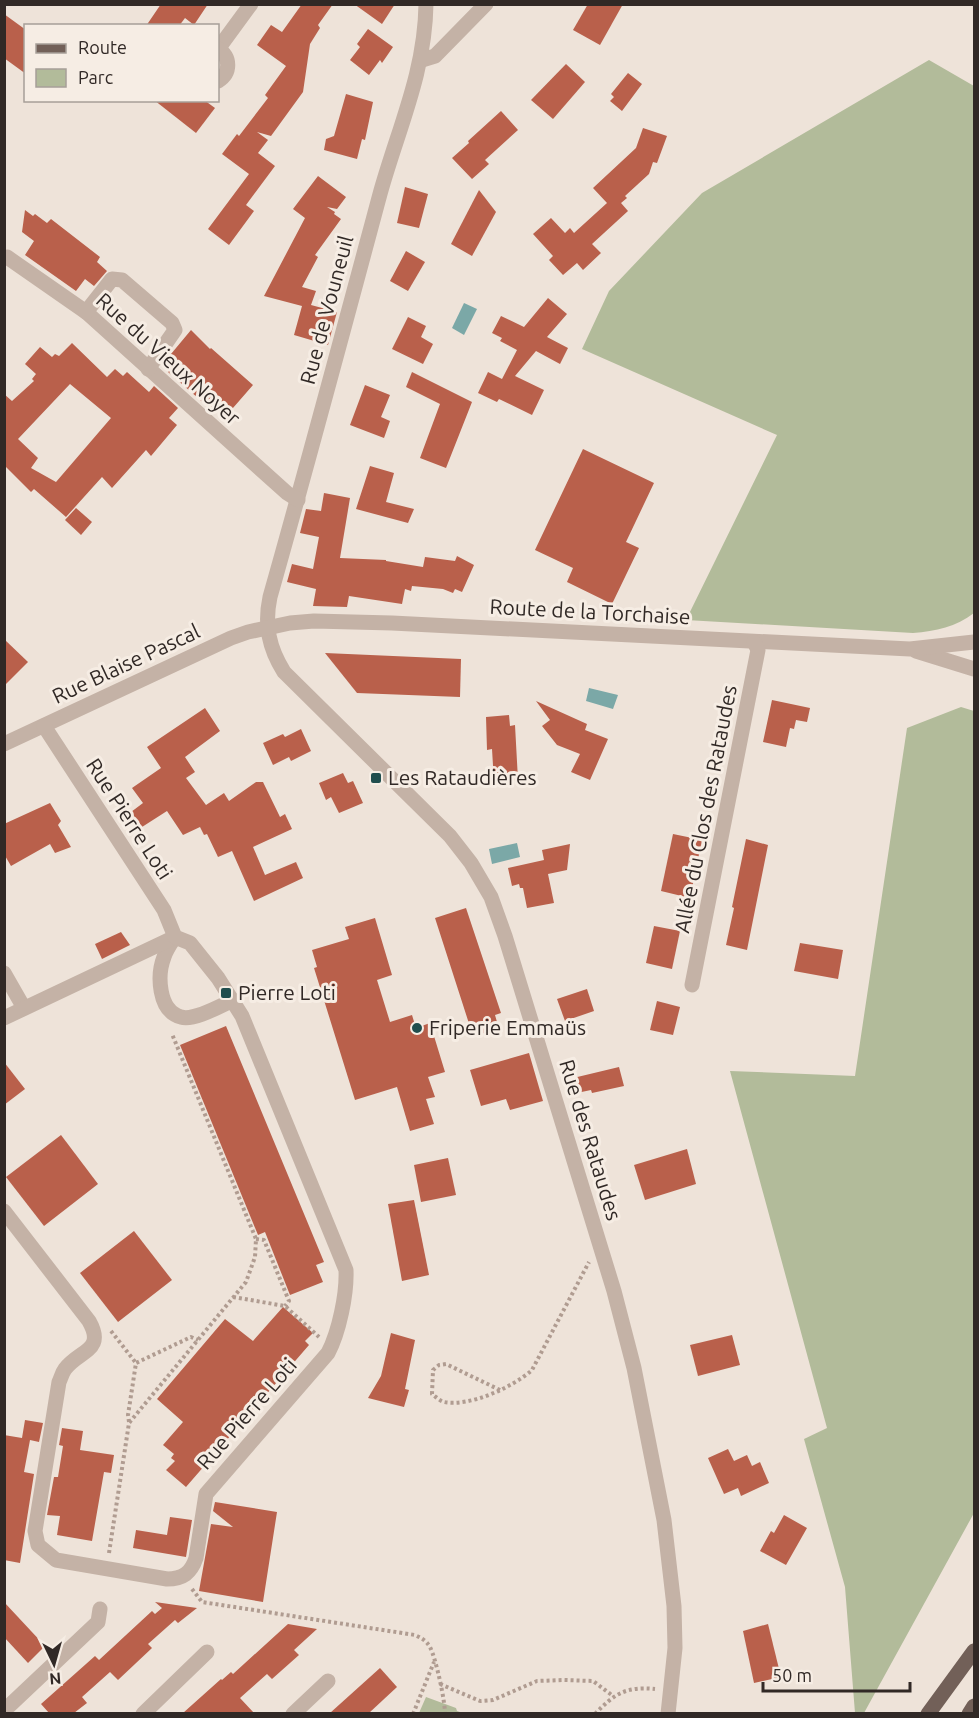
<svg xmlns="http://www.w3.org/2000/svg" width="979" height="1718" viewBox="0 0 979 1718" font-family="Ubuntu,sans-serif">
	<rect width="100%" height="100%" fill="#eee3d9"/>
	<g fill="#b2bb9a">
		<path d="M 929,60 L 974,86 L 974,613 C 956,627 936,631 913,633 L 686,620 L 777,435 L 582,349 L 609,291 L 702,193 Z"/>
		<path d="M 961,707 L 974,711 L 974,1513 L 864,1713 L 855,1713 L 845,1587 L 804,1439 L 827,1428 L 730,1071 L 855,1076 L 907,728 Z"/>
		<path d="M 426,1697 L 456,1708 L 457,1711 L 463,1713 L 419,1713 Z"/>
	</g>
	<g fill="#7ba8a7">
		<path d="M 464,303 L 477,309 L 464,335 L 452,328 Z"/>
		<path d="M 589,688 L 618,695 L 613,709 L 586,701 Z"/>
		<path d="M 517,843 L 520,857 L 492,864 L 489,849 Z"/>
	</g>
	<g fill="#b9604b" fill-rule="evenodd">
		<path d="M 161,4 L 208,4 L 194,25 L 185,18 L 179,26 L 146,26 Z"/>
		<path d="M 302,4 L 333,4 L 318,25 L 320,28 L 310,44 L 303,92 L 271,136 L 257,132 L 268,140 L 258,153 L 275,166 L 246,205 L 254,211 L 229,245 L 208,229 L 249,174 L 222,154 L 237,134 L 239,136 L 268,98 L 265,95 L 286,66 L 257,45 L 271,25 L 282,32 Z"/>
		<path d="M 354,4 L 395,4 L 382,24 Z"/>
		<path d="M 588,4 L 623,4 L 600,45 L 573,30 Z"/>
		<path d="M 4,14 L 26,30 L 26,74 L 4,58 Z"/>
		<path d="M 368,29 L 393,47 L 382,63 L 380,60 L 369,75 L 350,60 L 360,47 L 357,44 Z"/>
		<path d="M 566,64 L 585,82 L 553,119 L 531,100 Z"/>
		<path d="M 628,73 L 642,84 L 622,111 L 610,101 L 614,97 L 611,94 Z"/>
		<path d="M 346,94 L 373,102 L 365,140 L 362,139 L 357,159 L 324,150 L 326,139 L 334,136 Z"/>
		<path d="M 154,100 L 204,100 L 215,108 L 196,133 Z"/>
		<path d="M 501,111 L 518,130 L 485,160 L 489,164 L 472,179 L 452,158 L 469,143 L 468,141 Z"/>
		<path d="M 643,128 L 667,136 L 657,163 L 653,162 L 649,174 L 625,196 L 627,198 L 621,203 L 628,211 L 592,244 L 601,253 L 583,270 L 577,263 L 563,275 L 549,260 L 553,256 L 533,234 L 551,218 L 565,233 L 570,228 L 574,233 L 607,203 L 593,188 L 636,148 Z"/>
		<path d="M 318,176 L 346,197 L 337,209 L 327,207 L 335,212 L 334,214 L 341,219 L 315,255 L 318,257 L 302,287 L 316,291 L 311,305 L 337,312 L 328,345 L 294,335 L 302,306 L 264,296 L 305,218 L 293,209 Z"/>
		<path d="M 405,187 L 428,194 L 419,228 L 397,223 Z"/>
		<path d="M 479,190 L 496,212 L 472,256 L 451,244 Z"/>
		<path d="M 25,210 L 33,216 L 35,214 L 47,223 L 51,219 L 100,257 L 97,262 L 107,271 L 94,286 L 85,279 L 76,291 L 25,255 L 34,241 L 22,232 Z"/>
		<path d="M 406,251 L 425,262 L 408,291 L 390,281 Z"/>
		<path d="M 548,298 L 567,314 L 547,337 L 568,348 L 560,364 L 536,351 L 515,376 L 544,390 L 532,415 L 499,399 L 497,402 L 478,393 L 488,372 L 502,379 L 517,350 L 500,341 L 502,338 L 492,333 L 501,316 L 524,327 Z"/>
		<path d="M 408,317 L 426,326 L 421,337 L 433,344 L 423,364 L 392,349 Z"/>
		<path d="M 191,330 L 210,349 L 211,348 L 253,385 L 226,416 L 217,408 L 213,411 L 168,372 L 172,367 L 166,360 Z"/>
		<path d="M 72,343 L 107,377 L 115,369 L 123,376 L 127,372 L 149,392 L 154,386 L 178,408 L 169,418 L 177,425 L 151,456 L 146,450 L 112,488 L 102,477 L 66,517 L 34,489 L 31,492 L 4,465 L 4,394 L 12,401 L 34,381 L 32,379 L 36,374 L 25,364 L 40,347 L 52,357 L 55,354 L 59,356 ZM 70,384 L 111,418 L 56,482 L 31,468 L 38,458 L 18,439 Z"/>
		<path d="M 412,372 L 472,402 L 446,468 L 420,458 L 440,404 L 406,387 Z"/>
		<path d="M 365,385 L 390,395 L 381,417 L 390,421 L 384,438 L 350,425 Z"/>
		<path d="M 583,449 L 654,483 L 626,542 L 639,548 L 612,604 L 567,582 L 573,568 L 535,550 Z"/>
		<path d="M 370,466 L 394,473 L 386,502 L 414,509 L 408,523 L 356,509 Z"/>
		<path d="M 324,493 L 350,498 L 340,558 L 386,560 L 386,561 L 423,567 L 425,557 L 455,561 L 457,556 L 474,565 L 462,592 L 455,589 L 453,593 L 443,589 L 412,586 L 411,591 L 405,589 L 402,604 L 349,596 L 347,607 L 313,606 L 316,589 L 287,582 L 292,564 L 313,569 L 319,537 L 300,533 L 306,509 L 321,511 Z"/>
		<path d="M 76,508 L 92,522 L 81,535 L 65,520 Z"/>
		<path d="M 4,639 L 28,662 L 4,686 Z"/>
		<path d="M 325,653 L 461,659 L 460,697 L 357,693 Z"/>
		<path d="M 772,700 L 810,708 L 807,722 L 796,720 L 794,729 L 790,728 L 786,747 L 763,742 Z"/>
		<path d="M 536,701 L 587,724 L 585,730 L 608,739 L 590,780 L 571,772 L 580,754 L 557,745 L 542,726 L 550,720 Z"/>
		<path d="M 205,708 L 220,731 L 185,757 L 195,772 L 186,778 L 206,805 L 224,793 L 229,801 L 256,782 L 263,782 L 280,817 L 285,814 L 292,829 L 253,847 L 265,875 L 296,862 L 303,878 L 254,901 L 232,851 L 218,857 L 207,834 L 204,835 L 200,827 L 183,835 L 167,811 L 142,827 L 131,812 L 143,803 L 132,788 L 161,768 L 147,747 Z"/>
		<path d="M 509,715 L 510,726 L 515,725 L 518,780 L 494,782 L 492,749 L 487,750 L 486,717 Z"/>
		<path d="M 301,729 L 311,751 L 291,761 L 289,757 L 273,765 L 263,743 L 283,734 L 285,737 Z"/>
		<path d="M 343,773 L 348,783 L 353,781 L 363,803 L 339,813 L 331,797 L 326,800 L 319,783 Z"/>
		<path d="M 50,803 L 61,821 L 58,825 L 71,847 L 55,853 L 50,844 L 11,866 L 4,854 L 4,824 Z"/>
		<path d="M 673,834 L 702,840 L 690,898 L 661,891 Z"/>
		<path d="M 746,839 L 768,845 L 747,950 L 726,945 L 734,908 L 732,907 Z"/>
		<path d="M 570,844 L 567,870 L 548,874 L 554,903 L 527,908 L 523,888 L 520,888 L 519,884 L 512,886 L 508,868 L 544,860 L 542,850 Z"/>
		<path d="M 466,908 L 501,1013 L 495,1015 L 499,1029 L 473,1036 L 435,918 Z"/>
		<path d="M 375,918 L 392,975 L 377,980 L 390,1022 L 412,1015 L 416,1028 L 430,1023 L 445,1072 L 428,1077 L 435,1097 L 426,1099 L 434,1124 L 410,1131 L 397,1087 L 355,1100 L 314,968 L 317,967 L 312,950 L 349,939 L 345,927 Z"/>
		<path d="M 654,926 L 680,931 L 672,969 L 646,963 Z"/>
		<path d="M 121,932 L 130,945 L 102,959 L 95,944 Z"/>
		<path d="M 800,943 L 843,950 L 838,979 L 794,971 Z"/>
		<path d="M 587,989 L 594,1011 L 565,1021 L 557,999 Z"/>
		<path d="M 657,1001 L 680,1007 L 673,1035 L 650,1030 Z"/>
		<path d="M 226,1026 L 324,1262 L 316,1265 L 323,1282 L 290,1295 L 265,1232 L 258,1235 L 180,1045 Z"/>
		<path d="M 529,1053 L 543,1101 L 510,1110 L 506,1099 L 481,1106 L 470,1070 Z"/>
		<path d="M 4,1062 L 25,1089 L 4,1105 Z"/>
		<path d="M 619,1067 L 624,1086 L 592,1093 L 591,1090 L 572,1094 L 569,1079 Z"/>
		<path d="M 61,1135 L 98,1184 L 44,1226 L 6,1177 Z"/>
		<path d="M 687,1149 L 696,1184 L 645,1200 L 634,1165 Z"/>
		<path d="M 448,1158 L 456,1195 L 421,1202 L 414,1165 Z"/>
		<path d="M 414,1200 L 429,1275 L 402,1281 L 388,1204 Z"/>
		<path d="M 134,1231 L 172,1280 L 118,1322 L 80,1273 Z"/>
		<path d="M 283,1307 L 313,1333 L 305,1341 L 309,1345 L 186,1487 L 166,1470 L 175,1461 L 171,1458 L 174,1454 L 163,1445 L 183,1422 L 157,1399 L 225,1319 L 253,1341 Z"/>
		<path d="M 391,1333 L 415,1340 L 405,1389 L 409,1390 L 404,1407 L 368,1398 L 381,1376 Z"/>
		<path d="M 732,1335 L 740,1365 L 698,1376 L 690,1345 Z"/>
		<path d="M 25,1420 L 43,1423 L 39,1442 L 30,1440 L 24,1472 L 34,1474 L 20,1563 L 4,1560 L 4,1435 L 22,1438 Z"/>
		<path d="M 62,1428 L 83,1431 L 80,1450 L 114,1455 L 111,1473 L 104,1472 L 92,1541 L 57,1535 L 60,1516 L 47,1515 L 54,1477 L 58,1477 L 63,1446 L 59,1445 Z"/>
		<path d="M 728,1449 L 734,1461 L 747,1455 L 752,1466 L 760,1462 L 769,1483 L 741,1496 L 738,1488 L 724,1494 L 708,1458 Z"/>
		<path d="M 215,1502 L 277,1512 L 263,1602 L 199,1591 L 211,1524 L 233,1527 L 213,1511 Z"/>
		<path d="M 784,1515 L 807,1528 L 786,1565 L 760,1551 L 771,1531 L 774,1533 Z"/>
		<path d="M 170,1517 L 192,1520 L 186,1557 L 133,1548 L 136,1530 L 167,1535 Z"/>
		<path d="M 4,1602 L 45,1646 L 28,1663 L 4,1637 Z"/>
		<path d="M 155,1602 L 197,1608 L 178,1623 L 175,1620 L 148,1644 L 152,1648 L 118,1680 L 110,1672 L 82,1697 L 87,1703 L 74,1713 L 49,1713 L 41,1704 L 95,1656 L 99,1660 L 152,1611 L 155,1614 L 162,1608 Z"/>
		<path d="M 288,1624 L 317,1629 L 294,1650 L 299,1655 L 272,1679 L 267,1674 L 240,1698 L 254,1713 L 183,1713 L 221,1679 L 222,1680 L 231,1672 L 233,1674 Z"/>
		<path d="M 768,1624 L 781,1677 L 754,1683 L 743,1631 Z"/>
		<path d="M 380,1668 L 397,1687 L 369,1713 L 330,1713 Z"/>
	</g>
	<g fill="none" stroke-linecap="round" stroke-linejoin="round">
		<g stroke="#b09c91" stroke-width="4" stroke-dasharray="3 3" stroke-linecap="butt">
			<path d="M 256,1239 L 264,1240 L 289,1301 L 285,1306"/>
			<path d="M 233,1297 L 285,1306 L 319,1337"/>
			<path d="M 111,1331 L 136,1363"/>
			<path d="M 500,1390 L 446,1364 L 439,1365 L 433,1370 L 432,1394 C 436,1397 440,1401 444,1402 C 470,1407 513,1387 532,1370 L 589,1262"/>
			<path d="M 129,1422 L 128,1415 L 136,1363 L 191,1337 L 198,1340"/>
			<path d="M 109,1553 L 129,1423 L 246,1282 L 255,1257 L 256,1239 L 172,1034"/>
			<path d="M 192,1589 L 202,1602 L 415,1635 C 421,1638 426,1640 430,1647 C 436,1659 445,1700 445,1714"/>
			<path d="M 440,1684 L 480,1701 L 493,1700 L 537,1681 L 564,1680 L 593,1681 L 613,1696"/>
			<path d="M 413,1714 L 434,1662"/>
			<path d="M 595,1714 C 614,1694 626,1686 655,1689"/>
		</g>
		<g stroke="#c4b2a6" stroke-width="15">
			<path d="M 426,4 C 425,73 398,129 380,194 C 344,328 308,463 270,597 C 264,625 269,648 284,672 L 450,836 L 471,863 L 491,897 L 505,936 L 614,1291 L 634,1368 L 664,1520 L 674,1606 L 675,1648 L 668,1714"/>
			<path d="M 218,49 L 251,4"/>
			<path d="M 218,49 C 231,57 231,73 218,81"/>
			<path d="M 422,60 L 435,56 L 486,4"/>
			<path d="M 4,258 L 7,257 L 86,312 L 287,493 L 298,500"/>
			<path d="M 86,312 L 112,279 L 122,280 L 172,323 L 175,330 L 148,369"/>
			<path d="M 916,651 L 974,669"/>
			<path d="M 4,744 L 231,638 L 248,632 L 290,623 L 314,621 L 392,623 L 910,649 L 974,642"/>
			<path d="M 175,937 C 171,943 166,950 164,957 C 157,975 158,1011 181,1017 C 194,1021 220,1006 233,1000"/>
			<path d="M 4,973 L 24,1008"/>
			<path d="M 692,985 L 758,650 L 754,642"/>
			<path d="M 4,1018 L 175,937"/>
			<path d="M 4,1211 L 89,1321 C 106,1351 79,1350 65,1369 C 62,1373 61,1378 59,1382 L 35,1531 L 38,1545 L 56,1560 L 167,1579 C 183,1579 191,1573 196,1558 L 206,1494 L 328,1353 C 339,1332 347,1294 346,1270 L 242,1016 L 218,978 L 190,943 L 175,937 L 164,910 L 44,726"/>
			<path d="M 9,1706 L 98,1622 L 100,1609"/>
			<path d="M 143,1714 L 207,1652"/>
			<path d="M 293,1714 L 328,1681"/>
		</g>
		<g stroke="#726058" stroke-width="15">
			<path d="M 928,1714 L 974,1651"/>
			<path d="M 969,1714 L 974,1706"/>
		</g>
	</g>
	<g fill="#204e4e" stroke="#f6ede4" stroke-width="2">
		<rect x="370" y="772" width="12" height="12" rx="3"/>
		<rect x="220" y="987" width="12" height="12" rx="3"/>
		<circle cx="417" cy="1028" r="6"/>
	</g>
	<g text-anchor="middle" stroke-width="6" stroke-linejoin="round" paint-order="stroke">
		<g font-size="21" fill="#312926" stroke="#f6ede4">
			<text transform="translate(327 310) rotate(-75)" y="7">Rue de Vouneuil</text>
			<text transform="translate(168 359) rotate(42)" y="7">Rue du Vieux Noyer</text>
			<text transform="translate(590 612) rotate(3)" y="7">Route de la Torchaise</text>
			<text transform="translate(126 664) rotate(-25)" y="7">Rue Blaise Pascal</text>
			<text transform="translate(706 809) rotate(-79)" y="7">Allée du Clos des Rataudes</text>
			<text transform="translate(129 819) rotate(57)" y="7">Rue Pierre Loti</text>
			<text transform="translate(590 1140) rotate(73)" y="7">Rue des Rataudes</text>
			<text transform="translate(247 1414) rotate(-49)" y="7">Rue Pierre Loti</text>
		</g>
		<g font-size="21" fill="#312926" stroke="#f6ede4" text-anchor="start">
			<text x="388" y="785">Les Rataudières</text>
			<text x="238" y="1000">Pierre Loti</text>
			<text x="429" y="1035">Friperie Emmaüs</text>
		</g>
	</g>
	<rect width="979" height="1718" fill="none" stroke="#312926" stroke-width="12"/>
	<rect x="24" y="24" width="195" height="78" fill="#f6ede4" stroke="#a79f98" stroke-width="1.5"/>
	<rect x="36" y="44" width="30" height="9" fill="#726058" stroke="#a79f98" stroke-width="1.5"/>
	<text x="78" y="54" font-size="18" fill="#312926">Route</text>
	<rect x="36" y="69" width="30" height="18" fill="#b2bb9a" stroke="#a79f98" stroke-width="1.5"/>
	<text x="78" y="84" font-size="18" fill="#312926">Parc</text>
	<g transform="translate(54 1664) rotate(175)" stroke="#f6ede4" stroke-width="4.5" paint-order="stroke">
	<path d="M0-4.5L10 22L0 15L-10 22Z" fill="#312926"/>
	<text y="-9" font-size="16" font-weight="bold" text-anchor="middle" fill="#312926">N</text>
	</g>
	<path d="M763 1682v9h147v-9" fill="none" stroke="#312926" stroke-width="3"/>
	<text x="772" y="1682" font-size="18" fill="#312926" stroke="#f6ede4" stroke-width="4.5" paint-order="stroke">50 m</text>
</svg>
